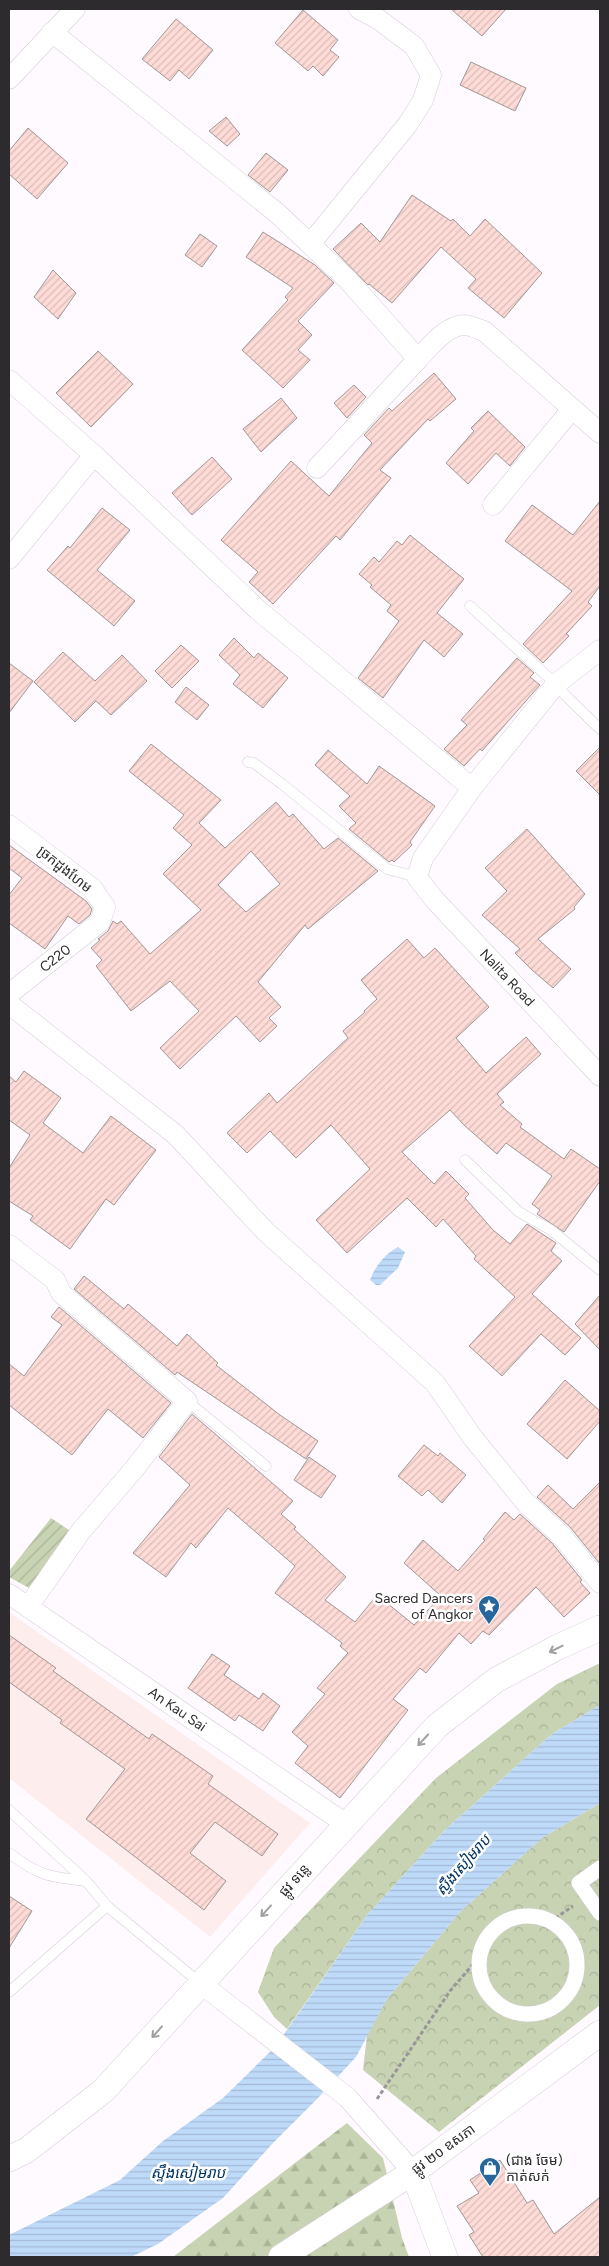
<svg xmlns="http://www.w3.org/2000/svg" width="609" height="2266" viewBox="0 0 609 2266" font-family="Figtree,'Noto Sans Khmer',sans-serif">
	<defs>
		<pattern id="forest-firs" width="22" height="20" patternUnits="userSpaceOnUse" patternTransform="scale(1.25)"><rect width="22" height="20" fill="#c7d3b2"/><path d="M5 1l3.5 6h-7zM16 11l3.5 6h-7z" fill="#abb599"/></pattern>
		<pattern id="park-crowns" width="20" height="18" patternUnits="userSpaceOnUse" patternTransform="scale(1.25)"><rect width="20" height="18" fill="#c7d3b2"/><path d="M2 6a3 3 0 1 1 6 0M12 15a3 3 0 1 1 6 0" fill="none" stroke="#abb599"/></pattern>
		<pattern id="garden-furrows" width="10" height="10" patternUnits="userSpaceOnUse" patternTransform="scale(1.25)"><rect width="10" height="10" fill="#c7d3b2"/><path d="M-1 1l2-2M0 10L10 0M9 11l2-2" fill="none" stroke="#abb599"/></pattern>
		<pattern id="water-rules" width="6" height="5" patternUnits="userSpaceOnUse" patternTransform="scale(1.25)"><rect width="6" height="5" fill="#bedaf9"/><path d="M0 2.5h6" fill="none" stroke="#a4bbd6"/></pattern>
		<pattern id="building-hatch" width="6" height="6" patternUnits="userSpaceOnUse" patternTransform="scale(1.25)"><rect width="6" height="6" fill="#fedbd6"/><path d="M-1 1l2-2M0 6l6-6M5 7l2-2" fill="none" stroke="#dabcb8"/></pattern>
	</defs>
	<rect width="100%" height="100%" fill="#fffaff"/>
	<path fill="#feeded" d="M 9,1612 L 310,1823 L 210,1937 L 9,1778 Z"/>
	<path fill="url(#forest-firs)" d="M 347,2123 L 383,2158 L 402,2238 L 409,2257 L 173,2257 Z"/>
	<g fill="url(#park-crowns)">
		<path d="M 600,1663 L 600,1705 L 552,1734 L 444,1831 L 368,1914 L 287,2029 L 274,2017 L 258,1992 L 274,1948 L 436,1778 L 557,1684 Z"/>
		<path d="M 600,1803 L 600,2005 L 439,2132 L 363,2070 L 367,2035 L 387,1999 L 460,1912 L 542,1838 Z"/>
	</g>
	<path fill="url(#garden-furrows)" d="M 51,1518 L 69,1530 L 29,1588 L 9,1577 L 9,1571 Z"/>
	<g fill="url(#water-rules)">
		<path d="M 398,1247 L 405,1252 L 398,1268 L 380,1285 L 376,1285 L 370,1280 C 375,1266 385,1254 398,1247 Z"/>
		<path d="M 600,1705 L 600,1803 L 542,1838 L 460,1912 L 387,1999 L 356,2057 L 318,2098 L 273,2143 L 223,2198 L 158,2244 L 131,2257 L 9,2257 L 9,2235 L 120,2180 L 163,2141 L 223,2098 L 275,2047 L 368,1914 L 444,1831 L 552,1734 Z"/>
	</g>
	<g fill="url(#building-hatch)" stroke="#a09796" fill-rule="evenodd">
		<path d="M 451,9 L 506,9 L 482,36 Z"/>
		<path d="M 303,10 L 338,40 L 330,50 L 339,57 L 323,76 L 313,66 L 308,71 L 275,43 Z"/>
		<path d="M 176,19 L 213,50 L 189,79 L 179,70 L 170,81 L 142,59 Z"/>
		<path d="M 471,62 L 526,88 L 515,111 L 460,85 Z"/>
		<path d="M 226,117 L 240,134 L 227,146 L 209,131 Z"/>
		<path d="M 28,128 L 68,163 L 37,199 L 9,174 L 9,151 Z"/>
		<path d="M 266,153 L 288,170 L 270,192 L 248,175 Z"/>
		<path d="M 412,195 L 451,221 L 453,219 L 470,236 L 485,219 L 542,273 L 504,318 L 468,288 L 476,279 L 441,247 L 392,303 L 369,284 L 368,285 L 333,249 L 361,223 L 380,242 Z"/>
		<path d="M 263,232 L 315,265 L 334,283 L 298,321 L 312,335 L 298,350 L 310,360 L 283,388 L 242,350 L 288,300 L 285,297 L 293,288 L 246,257 Z"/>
		<path d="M 200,234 L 217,246 L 202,267 L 185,255 Z"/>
		<path d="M 53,270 L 76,293 L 58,319 L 34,297 Z"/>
		<path d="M 98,351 L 133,384 L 91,427 L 56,393 Z"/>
		<path d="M 434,373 L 456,399 L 430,421 L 428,419 L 380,470 L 391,478 L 340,540 L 336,536 L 273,604 L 249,582 L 258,572 L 221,540 L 291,461 L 329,496 L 372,443 L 364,435 L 389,408 L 392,411 Z"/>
		<path d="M 354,385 L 366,397 L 347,418 L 334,403 Z"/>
		<path d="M 281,398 L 297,418 L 261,452 L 243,429 Z"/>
		<path d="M 488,411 L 525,447 L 510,466 L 496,453 L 468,484 L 446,463 L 474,431 L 471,428 Z"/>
		<path d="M 212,457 L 232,479 L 192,515 L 172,493 Z"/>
		<path d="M 600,501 L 600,586 L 588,602 L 592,606 L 566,634 L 569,636 L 543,663 L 523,644 L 572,591 L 505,541 L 532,505 L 573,535 Z"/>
		<path d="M 102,508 L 130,530 L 97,570 L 135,601 L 114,626 L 47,570 L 68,546 L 70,548 Z"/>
		<path d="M 410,535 L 464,579 L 437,613 L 463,634 L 444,657 L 424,640 L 383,698 L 358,678 L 399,621 L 387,611 L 391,605 L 370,587 L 372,585 L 359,574 L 374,557 L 379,562 L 397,541 L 402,545 Z"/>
		<path d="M 234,638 L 254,658 L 258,653 L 288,678 L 263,708 L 233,684 L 240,675 L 219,655 Z"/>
		<path d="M 181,645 L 199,661 L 172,688 L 155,671 Z"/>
		<path d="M 63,652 L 95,681 L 122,655 L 147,681 L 111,715 L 96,701 L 75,722 L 34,682 Z"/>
		<path d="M 517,658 L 534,673 L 530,677 L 540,685 L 482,751 L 480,749 L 464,766 L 444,749 L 467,725 L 461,720 Z"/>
		<path d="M 9,663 L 33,681 L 9,713 Z"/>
		<path d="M 186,687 L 209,705 L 197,720 L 175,702 Z"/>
		<path d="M 151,744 L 221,800 L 199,823 L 225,848 L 276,802 L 289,817 L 293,814 L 324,849 L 338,838 L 378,871 L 308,929 L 305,925 L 258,982 L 281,1007 L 269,1018 L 277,1026 L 260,1042 L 236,1016 L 180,1069 L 160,1048 L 199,1011 L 170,981 L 131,1011 L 96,966 L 102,960 L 91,948 L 100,940 L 98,939 L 108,931 L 113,921 L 117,924 L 121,921 L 150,954 L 201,910 L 163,874 L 192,845 L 173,828 L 184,815 L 129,771 ZM 251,851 L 280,884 L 246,912 L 218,885 Z"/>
		<path d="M 600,747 L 600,795 L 576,771 Z"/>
		<path d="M 328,750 L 367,784 L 379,766 L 435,806 L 410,842 L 412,845 L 394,862 L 392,860 L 389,862 L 349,829 L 356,823 L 339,806 L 350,796 L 315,765 Z"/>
		<path d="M 527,829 L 585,894 L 574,907 L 575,909 L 538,939 L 571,969 L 553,988 L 532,970 L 515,953 L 520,949 L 482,915 L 507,891 L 485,868 Z"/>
		<path d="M 9,845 L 86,901 L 92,909 L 90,915 L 79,924 L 68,916 L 45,949 L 9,923 L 9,895 L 22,878 L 9,868 Z"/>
		<path d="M 407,939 L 424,958 L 435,948 L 489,1007 L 456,1038 L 486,1073 L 526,1037 L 541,1054 L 497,1094 L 504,1102 L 500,1105 L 522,1124 L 520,1127 L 564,1159 L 571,1149 L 600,1169 L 600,1181 L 564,1232 L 537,1214 L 540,1210 L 532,1204 L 552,1176 L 506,1143 L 497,1154 L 465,1126 L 450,1110 L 402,1152 L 434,1184 L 446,1171 L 469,1194 L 465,1198 L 493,1230 L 510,1244 L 527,1224 L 556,1243 L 551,1251 L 562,1261 L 532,1294 L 581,1338 L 565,1355 L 541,1334 L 502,1376 L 469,1346 L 515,1297 L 474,1259 L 476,1256 L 443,1219 L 436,1227 L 407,1198 L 347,1253 L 316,1220 L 370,1169 L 331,1125 L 296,1158 L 270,1131 L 247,1153 L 227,1133 L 269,1093 L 277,1103 L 348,1038 L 343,1031 L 365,1012 L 364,1011 L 377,999 L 361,980 Z"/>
		<path d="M 24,1071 L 61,1098 L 43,1123 L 83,1153 L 111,1116 L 156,1150 L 114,1205 L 106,1199 L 70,1249 L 30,1220 L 33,1216 L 9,1201 L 9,1168 L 30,1135 L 9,1120 L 9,1076 L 16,1082 Z"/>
		<path d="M 84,1276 L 124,1309 L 128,1304 L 177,1346 L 187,1334 L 218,1363 L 216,1365 L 280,1415 L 318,1441 L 306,1459 L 177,1372 L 175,1375 L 74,1289 Z"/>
		<path d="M 600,1295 L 600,1350 L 575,1324 Z"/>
		<path d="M 59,1307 L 171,1403 L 143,1438 L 108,1409 L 72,1455 L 9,1405 L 9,1364 L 24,1376 L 62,1325 L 51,1317 Z"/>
		<path d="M 565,1380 L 600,1411 L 600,1421 L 567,1459 L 527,1424 Z"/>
		<path d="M 192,1414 L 293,1501 L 281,1514 L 296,1527 L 294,1529 L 346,1577 L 325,1600 L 355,1622 L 377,1595 L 414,1625 L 441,1596 L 404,1563 L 423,1540 L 458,1571 L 485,1540 L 483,1539 L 505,1512 L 514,1520 L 520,1514 L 552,1543 L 582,1580 L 580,1582 L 590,1593 L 564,1617 L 536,1587 L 489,1635 L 483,1631 L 471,1644 L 459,1633 L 426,1673 L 420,1668 L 393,1699 L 408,1710 L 340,1798 L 295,1763 L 308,1746 L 292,1732 L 325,1694 L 317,1688 L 348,1653 L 340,1646 L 342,1643 L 275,1593 L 295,1566 L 228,1508 L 196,1548 L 191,1543 L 166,1577 L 133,1553 L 190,1485 L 159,1457 Z"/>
		<path d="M 424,1445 L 438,1456 L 440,1453 L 466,1475 L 442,1503 L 428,1490 L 422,1496 L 398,1476 Z"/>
		<path d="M 309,1457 L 336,1476 L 321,1498 L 294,1480 Z"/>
		<path d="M 600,1482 L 600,1564 L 570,1527 L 537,1497 L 548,1485 L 573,1509 Z"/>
		<path d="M 9,1635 L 56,1668 L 53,1671 L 149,1739 L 152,1734 L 213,1776 L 208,1784 L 278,1834 L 262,1856 L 215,1822 L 190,1853 L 226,1881 L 204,1910 L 86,1819 L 125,1769 L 60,1723 L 62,1720 L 9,1682 Z"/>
		<path d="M 212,1654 L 230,1666 L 224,1675 L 259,1699 L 263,1693 L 280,1706 L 263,1731 L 239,1715 L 235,1721 L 188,1688 Z"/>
		<path d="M 9,1896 L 32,1911 L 9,1948 Z"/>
		<path d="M 500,2160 L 527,2203 L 533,2200 L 554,2234 L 600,2197 L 600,2257 L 483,2257 L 469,2235 L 474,2232 L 457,2206 L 479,2193 L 470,2180 Z"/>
	</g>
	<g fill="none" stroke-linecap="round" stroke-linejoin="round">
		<g stroke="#d5cfd5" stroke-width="11">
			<g id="service">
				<path d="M 470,606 L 556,684 L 566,696 L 600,729"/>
				<path d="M 248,762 L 254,763 L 282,784 L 387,869 L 417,877"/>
				<path d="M 465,1160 L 519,1212 L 551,1230 L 600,1270"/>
				<path d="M 187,1401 L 266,1466"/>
				<path d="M 9,1810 L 86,1881 L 107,1906 L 200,1983"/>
				<path d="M 9,1853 C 39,1876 50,1877 86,1881"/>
				<path d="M 9,1992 L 107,1906"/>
			</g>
		</g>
		<g stroke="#d5cfd5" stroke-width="16">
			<g id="pedestrian">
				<path d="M 600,1868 L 579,1883 L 600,1913"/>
				<circle cx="528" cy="1965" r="49"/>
			</g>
		</g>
		<g stroke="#d5cfd5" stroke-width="21">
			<g id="minor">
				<path d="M 52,32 L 277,213 L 348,280 L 418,359 C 430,347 445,326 464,325 C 470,325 478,329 484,331 L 600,433"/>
				<path d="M 9,79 L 75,9"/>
				<path d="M 311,243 L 408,124 L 423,100 L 431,75 L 414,46 L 378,19 L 359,9"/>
				<path d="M 9,380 L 94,455 L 258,610 L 472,788"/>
				<path d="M 317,468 L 418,359"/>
				<path d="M 493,505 L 572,409"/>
				<path d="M 9,559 L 94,455"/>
				<path id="s1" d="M 600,650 L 556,684 L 472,788 L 423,858 L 417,877 L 433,898 L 600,1076"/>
				<path d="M 9,825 L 92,888 L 105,907 L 100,922 L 9,994"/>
				<path d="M 9,1004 L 176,1135 L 265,1231 L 435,1383 L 473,1438 L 526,1503 L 561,1535 L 600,1583"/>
				<path d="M 9,1245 L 55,1280 L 61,1293 L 187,1401 L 135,1468 L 81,1531 L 28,1607"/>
				<path id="s2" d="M 9,1594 L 346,1824"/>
				<path d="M 200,1983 L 347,2097 L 413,2172"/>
			</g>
		</g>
		<g stroke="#d5cfd5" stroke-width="26">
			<g id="tertiary">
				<path d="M 9,2159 L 27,2150 L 103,2091 L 437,1726 L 496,1680 L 558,1647 L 600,1628"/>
				<path d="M 413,2172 L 445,2257"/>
				<path d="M 281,2257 L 413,2172 L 600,2033"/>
			</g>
		</g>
		<g stroke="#999699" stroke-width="3" stroke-dasharray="4 2.5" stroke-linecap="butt">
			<path d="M 550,1922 L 573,1906"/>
			<path d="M 377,2099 L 450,1991 L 480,1956"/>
		</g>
		<use href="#service" stroke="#fff" stroke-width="10"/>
		<use href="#pedestrian" stroke="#fff" stroke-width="15"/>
		<use href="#minor" stroke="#fff" stroke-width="20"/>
		<use href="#tertiary" stroke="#fff" stroke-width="25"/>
	</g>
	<defs><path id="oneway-shaft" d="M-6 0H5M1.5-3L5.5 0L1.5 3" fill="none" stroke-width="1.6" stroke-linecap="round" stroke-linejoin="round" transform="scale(1.25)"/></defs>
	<g stroke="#a0a0a0">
		<use href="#oneway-shaft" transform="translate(556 1649) rotate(154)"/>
		<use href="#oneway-shaft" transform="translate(423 1740) rotate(133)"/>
		<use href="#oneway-shaft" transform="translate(266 1911) rotate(132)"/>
		<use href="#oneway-shaft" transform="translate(157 2032) rotate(132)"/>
	</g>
	<defs>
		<g id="sight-pin" transform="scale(1.125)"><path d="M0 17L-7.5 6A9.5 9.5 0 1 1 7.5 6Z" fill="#26669c" stroke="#fff"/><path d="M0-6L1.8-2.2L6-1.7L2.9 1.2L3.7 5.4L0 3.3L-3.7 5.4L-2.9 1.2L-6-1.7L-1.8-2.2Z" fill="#fff"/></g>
		<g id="shop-pin" transform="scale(1.125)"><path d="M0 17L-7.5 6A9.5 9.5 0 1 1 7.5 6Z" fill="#26669c" stroke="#fff"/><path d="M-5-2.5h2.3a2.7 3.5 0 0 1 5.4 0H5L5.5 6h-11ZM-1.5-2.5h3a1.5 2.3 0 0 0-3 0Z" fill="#fff"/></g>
	</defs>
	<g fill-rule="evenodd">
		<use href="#sight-pin" x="489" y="1606"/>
		<use href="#shop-pin" x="490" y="2168"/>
	</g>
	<g text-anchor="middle" stroke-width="5" stroke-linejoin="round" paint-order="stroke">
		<g font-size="14" fill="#2d2b2d" stroke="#fff">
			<text transform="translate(65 869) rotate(39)" y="5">ច្រកដួងហែម</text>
			<text transform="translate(55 958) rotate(-38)" y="5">C220</text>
			<text dy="5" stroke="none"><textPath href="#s1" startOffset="430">Nalita Road</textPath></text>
			<text dy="5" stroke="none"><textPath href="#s2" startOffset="204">An Kau Sai</textPath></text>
			<text transform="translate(294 1880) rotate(-48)" y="5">ផ្លូវ ទន្លេ</text>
			<text transform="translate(443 2149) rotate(-36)" y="5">ផ្លូវ ២០ ឧសភា</text>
		</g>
		<g font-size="14" fill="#2d2b2d" stroke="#fff" text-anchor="end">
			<text x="473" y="1603">Sacred Dancers<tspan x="473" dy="16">of Angkor</tspan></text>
			<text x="506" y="2165" text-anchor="start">(ជាង ចែម)<tspan x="506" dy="16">កាត់សក់</tspan></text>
		</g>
		<g font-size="15" font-style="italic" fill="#023564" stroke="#fff">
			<text transform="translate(463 1865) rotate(-49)" y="5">ស្ទឹងសៀមរាប</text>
			<text x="188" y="2178">ស្ទឹងសៀមរាប</text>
		</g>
	</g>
	<rect width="609" height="2266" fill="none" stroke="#2d2b2d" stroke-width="20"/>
</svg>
